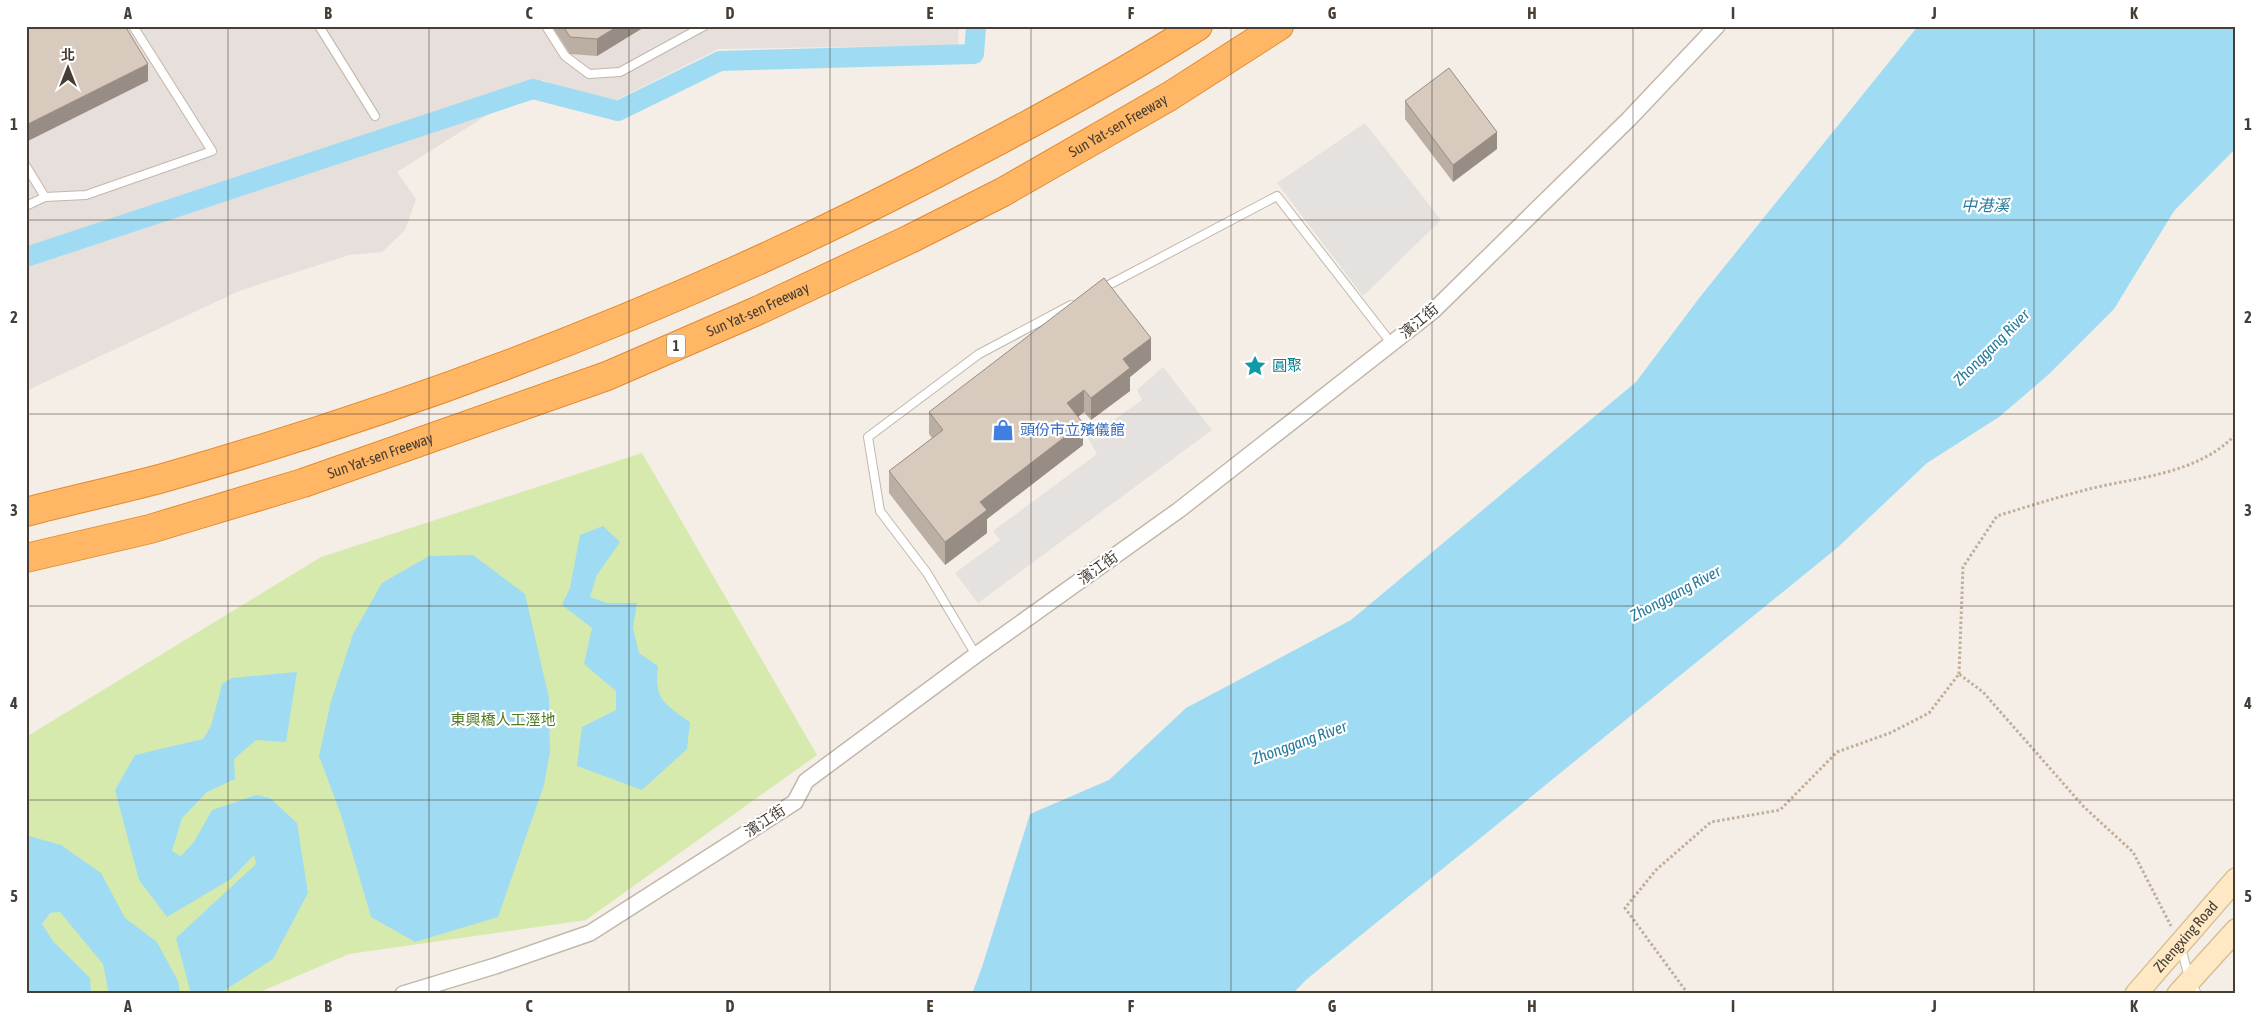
<svg xmlns="http://www.w3.org/2000/svg" width="2262" height="1020" viewBox="0 0 2262 1020" font-family="'Asap Condensed','Noto Sans TC',sans-serif">
	<rect width="100%" height="100%" fill="#f4eee6"/>
	<path fill="#e6dfdb" d="M 26,26 L 959,26 L 958,45 L 718,49 L 608,104 L 543,80 L 397,172 L 416,199 L 405,230 L 382,252 L 349,255 L 239,291 L 26,391 Z"/>
	<path fill="#d6eaad" d="M 642,453 L 817,755 L 586,920 L 349,954 L 255,994 L 26,994 L 26,737 L 321,557 Z"/>
	<g fill="#e4e1de">
		<path d="M 1365,123 L 1441,220 L 1363,296 L 1277,183 Z"/>
		<path d="M 1163,367 L 1212,430 L 978,603 L 955,573 L 1000,540 L 993,531 L 1097,454 L 1088,438 L 1142,400 L 1137,390 Z"/>
	</g>
	<g fill="#9fdcf3">
		<path d="M 1918,26 L 2236,26 L 2236,148 L 2174,211 L 2114,309 L 2048,375 L 1999,417 L 1927,463 L 1837,548 L 1307,979 L 1292,994 L 972,994 L 982,967 L 1030,814 L 1109,780 L 1186,708 L 1351,620 L 1636,382 L 1700,297 Z"/>
		<path d="M 603,526 L 620,542 L 597,575 L 590,597 L 607,603 L 637,603 L 633,628 L 639,653 L 658,666 C 654,699 664,704 690,722 L 687,749 L 642,790 L 577,766 L 582,727 L 616,710 L 616,691 L 584,664 L 592,628 L 562,605 L 570,588 L 580,535 Z"/>
		<path d="M 473,555 L 525,594 L 549,698 L 550,752 L 544,785 L 498,917 L 415,942 L 371,917 L 341,815 L 319,756 L 331,701 L 353,634 L 382,583 L 429,556 Z"/>
		<path d="M 297,672 L 286,742 L 256,740 L 234,759 L 235,779 L 207,792 L 182,818 L 172,851 L 181,856 L 194,842 L 212,810 L 256,795 L 270,798 L 297,823 L 308,893 L 273,959 L 219,994 L 191,994 L 176,938 L 256,864 L 254,855 L 231,879 L 167,917 L 139,880 L 115,790 L 135,755 L 203,739 L 211,726 L 222,684 L 232,678 Z"/>
		<path d="M 29,836 L 61,845 L 101,873 L 125,918 L 157,942 L 178,981 L 180,994 L 109,994 L 103,964 L 60,912 L 50,913 L 42,924 L 53,941 L 90,978 L 91,994 L 26,994 L 26,838 Z"/>
	</g>
	<g fill="none" stroke-linecap="round" stroke-linejoin="round">
		<path stroke="#9fdcf3" stroke-width="20" d="M 26,257 L 533,89 L 618,111 L 720,61 L 974,54 L 976,26"/>
		<g stroke="#c2b7ab" stroke-width="10">
			<g id="service">
				<path d="M 319,26 L 375,116"/>
				<path d="M 546,26 L 565,56 L 589,74 L 620,72 L 704,26"/>
				<path d="M 26,166 L 45,197"/>
				<path d="M 26,206 L 45,197 L 86,195 L 212,151 L 133,26"/>
				<path d="M 1101,289 L 1277,196 L 1392,344"/>
				<path d="M 976,655 L 927,573 L 880,511 L 868,437 L 979,354 L 1071,305"/>
				<path d="M 2181,948 L 2190,981 L 2197,994"/>
			</g>
		</g>
		<g stroke="#c2b7ab" stroke-width="18">
			<path id="minor" d="M 403,994 L 495,966 L 590,933 L 795,802 L 806,781 L 976,655 L 1179,510 L 1433,311 L 1629,119 L 1717,26"/>
		</g>
		<g stroke="#d9be96" stroke-width="24">
			<g id="secondary">
				<path id="s1" d="M 2136,994 L 2236,879"/>
				<path d="M 2178,994 L 2236,930"/>
			</g>
		</g>
		<g stroke="#e38a30" stroke-width="30">
			<g id="motorway">
				<path d="M 26,512 C 72,500 118,490 163,478 C 444,398 718,291 975,153 C 1051,113 1126,72 1198,26"/>
				<path id="s2" d="M 26,558 L 150,529 L 303,483 L 607,376 L 759,310 L 910,239 L 1003,192 L 1170,96 L 1279,26"/>
			</g>
		</g>
		<g stroke="#c2ae98" stroke-width="3" stroke-dasharray="2.5 2.5" stroke-linecap="butt">
			<path d="M 1959,674 L 1963,567 L 1997,516 C 2026,507 2055,498 2085,490 C 2135,477 2198,475 2236,434"/>
			<path d="M 1688,994 L 1625,908 L 1656,870 L 1711,822 L 1780,810 L 1837,752 L 1890,733 L 1929,713 L 1959,674 L 1983,692 L 2084,807 L 2133,852 L 2171,926"/>
		</g>
		<use href="#service" stroke="#fff" stroke-width="8"/>
		<use href="#minor" stroke="#fff" stroke-width="15"/>
		<use href="#secondary" stroke="#ffe9c4" stroke-width="21"/>
		<use href="#motorway" stroke="#ffb765" stroke-width="28"/>
	</g>
	<g fill="#bbaea3">
		<path d="M 552,26 L 646,26 L 597,56 L 570,54 Z"/>
		<path d="M 1405,101 L 1497,149 L 1453,182 L 1405,119 Z"/>
		<path d="M 1151,360 L 1130,377 L 1130,391 L 1091,420 L 1084,412 L 1078,417 L 1083,445 L 987,519 L 987,533 L 945,565 L 889,493 L 889,471 L 932,438 L 929,434 L 929,412 Z"/>
	</g>
	<g fill="#988d85">
		<path d="M 618,26 L 646,26 L 597,56 L 597,39 Z"/>
		<path d="M 148,64 L 148,81 L 26,142 L 26,125 Z"/>
		<path d="M 1497,132 L 1497,149 L 1453,182 L 1453,165 Z"/>
		<path d="M 1151,338 L 1151,360 L 1130,377 L 1130,391 L 1091,420 L 1091,398 L 1123,359 Z"/>
		<path d="M 1084,390 L 1084,412 L 1067,425 L 1067,403 Z"/>
		<path d="M 1083,423 L 1083,445 L 987,519 L 987,533 L 945,565 L 945,542 L 980,502 Z"/>
	</g>
	<g fill="#d9cabe" stroke="#988d85">
		<path d="M 26,26 L 125,26 L 148,64 L 26,125 Z"/>
		<path d="M 563,26 L 618,26 L 597,39 L 570,37 Z"/>
		<path d="M 1449,68 L 1497,132 L 1453,165 L 1405,101 Z"/>
		<path d="M 1104,278 L 1151,338 L 1123,359 L 1130,368 L 1091,398 L 1084,390 L 1067,403 L 1083,423 L 980,502 L 987,510 L 945,542 L 889,471 L 943,430 L 929,412 Z"/>
	</g>
	<path fill="none" stroke="#463d35" stroke-width="1" stroke-opacity="0.55" d="M 228,26 L 228,994M 429,26 L 429,994M 629,26 L 629,994M 830,26 L 830,994M 1031,26 L 1031,994M 1231,26 L 1231,994M 1432,26 L 1432,994M 1633,26 L 1633,994M 1833,26 L 1833,994M 2034,26 L 2034,994M 26,220 L 2236,220M 26,414 L 2236,414M 26,606 L 2236,606M 26,800 L 2236,800"/>
	<defs>
		<g id="sight-bare" transform="scale(1.725)"><path d="M0-6L1.8-2.2L6-1.7L2.9 1.2L3.7 5.4L0 3.3L-3.7 5.4L-2.9 1.2L-6-1.7L-1.8-2.2Z" fill="#0f9aa8" stroke="#fff" stroke-width="2.5" paint-order="stroke"/></g>
		<g id="shop-bare" transform="scale(1.725)"><path d="M-5-2.5h2.3a2.7 3.5 0 0 1 5.4 0H5L5.5 6h-11ZM-1.5-2.5h3a1.5 2.3 0 0 0-3 0Z" fill="#3f7fe0" stroke="#fff" stroke-width="2.5" paint-order="stroke"/></g>
	</defs>
	<g fill-rule="evenodd">
		<use href="#sight-bare" x="1255" y="366"/>
		<use href="#shop-bare" x="1003" y="430"/>
	</g>
	<g text-anchor="middle" stroke-width="4.5" stroke-linejoin="round" paint-order="stroke">
		<rect fill="#fff" stroke="#7e7772" stroke-width="1" x="667" y="334.5" width="18" height="23" rx="4"/>
		<g font-size="14" font-weight="bold" fill="#463d35">
			<text x="676" y="351">1</text>
		</g>
		<g font-size="15" fill="#463d35" stroke="#fff">
			<text dy="5" stroke="none"><textPath href="#s2" startOffset="1179">Sun Yat-sen Freeway</textPath></text>
			<text dy="5" stroke="none"><textPath href="#s2" startOffset="774">Sun Yat-sen Freeway</textPath></text>
			<text transform="translate(1419 321) rotate(-40)" y="5">濱江街</text>
			<text dy="5" stroke="none"><textPath href="#s2" startOffset="369">Sun Yat-sen Freeway</textPath></text>
			<text transform="translate(1098 568) rotate(-36)" y="5">濱江街</text>
			<text transform="translate(765 821) rotate(-33)" y="5">濱江街</text>
			<text dy="5" stroke="none"><textPath href="#s1" startOffset="76">Zhengxing Road</textPath></text>
		</g>
		<g font-size="15" fill="#0d838f" stroke="#fff" text-anchor="start">
			<text x="1272" y="371">圓聚</text>
		</g>
		<g font-size="15" fill="#366cbe" stroke="#fff" text-anchor="start">
			<text x="1020" y="435">頭份市立殯儀館</text>
		</g>
		<g font-size="15" fill="#517b26" stroke="#fff">
			<text x="503" y="725">東興橋人工溼地</text>
		</g>
		<g font-size="16" font-style="italic" fill="#267b9e" stroke="#fff">
			<text x="1985" y="211">中港溪</text>
			<text transform="translate(1991 347) rotate(-45)" y="6">Zhonggang River</text>
			<text transform="translate(1675 593) rotate(-28)" y="6">Zhonggang River</text>
			<text transform="translate(1299 742) rotate(-20)" y="6">Zhonggang River</text>
		</g>
	</g>
	<rect width="2262" height="1020" fill="none" stroke="#ffffff" stroke-width="55"/>
	<g transform="translate(68 68)" stroke="#ffffff" stroke-width="4" paint-order="stroke">
	<path d="M0-4L9 19L0 12L-9 19Z" fill="#463d35"/>
	<text y="-8" font-size="14" font-weight="bold" text-anchor="middle" fill="#463d35">北</text>
	</g>
	<rect x="28" y="28" width="2206" height="964" fill="none" stroke="#463d35" stroke-width="2"/>
	<g font-size="16" text-anchor="middle" font-weight="bold" fill="#463d35">
		<text x="128" y="19">A</text>
		<text x="328" y="19">B</text>
		<text x="529" y="19">C</text>
		<text x="730" y="19">D</text>
		<text x="930" y="19">E</text>
		<text x="1131" y="19">F</text>
		<text x="1332" y="19">G</text>
		<text x="1532" y="19">H</text>
		<text x="1733" y="19">I</text>
		<text x="1934" y="19">J</text>
		<text x="2134" y="19">K</text>
		<text x="14" y="130">1</text>
		<text x="2248" y="130">1</text>
		<text x="14" y="323">2</text>
		<text x="2248" y="323">2</text>
		<text x="14" y="516">3</text>
		<text x="2248" y="516">3</text>
		<text x="14" y="709">4</text>
		<text x="2248" y="709">4</text>
		<text x="14" y="902">5</text>
		<text x="2248" y="902">5</text>
		<text x="128" y="1012">A</text>
		<text x="328" y="1012">B</text>
		<text x="529" y="1012">C</text>
		<text x="730" y="1012">D</text>
		<text x="930" y="1012">E</text>
		<text x="1131" y="1012">F</text>
		<text x="1332" y="1012">G</text>
		<text x="1532" y="1012">H</text>
		<text x="1733" y="1012">I</text>
		<text x="1934" y="1012">J</text>
		<text x="2134" y="1012">K</text>
	</g>
</svg>
